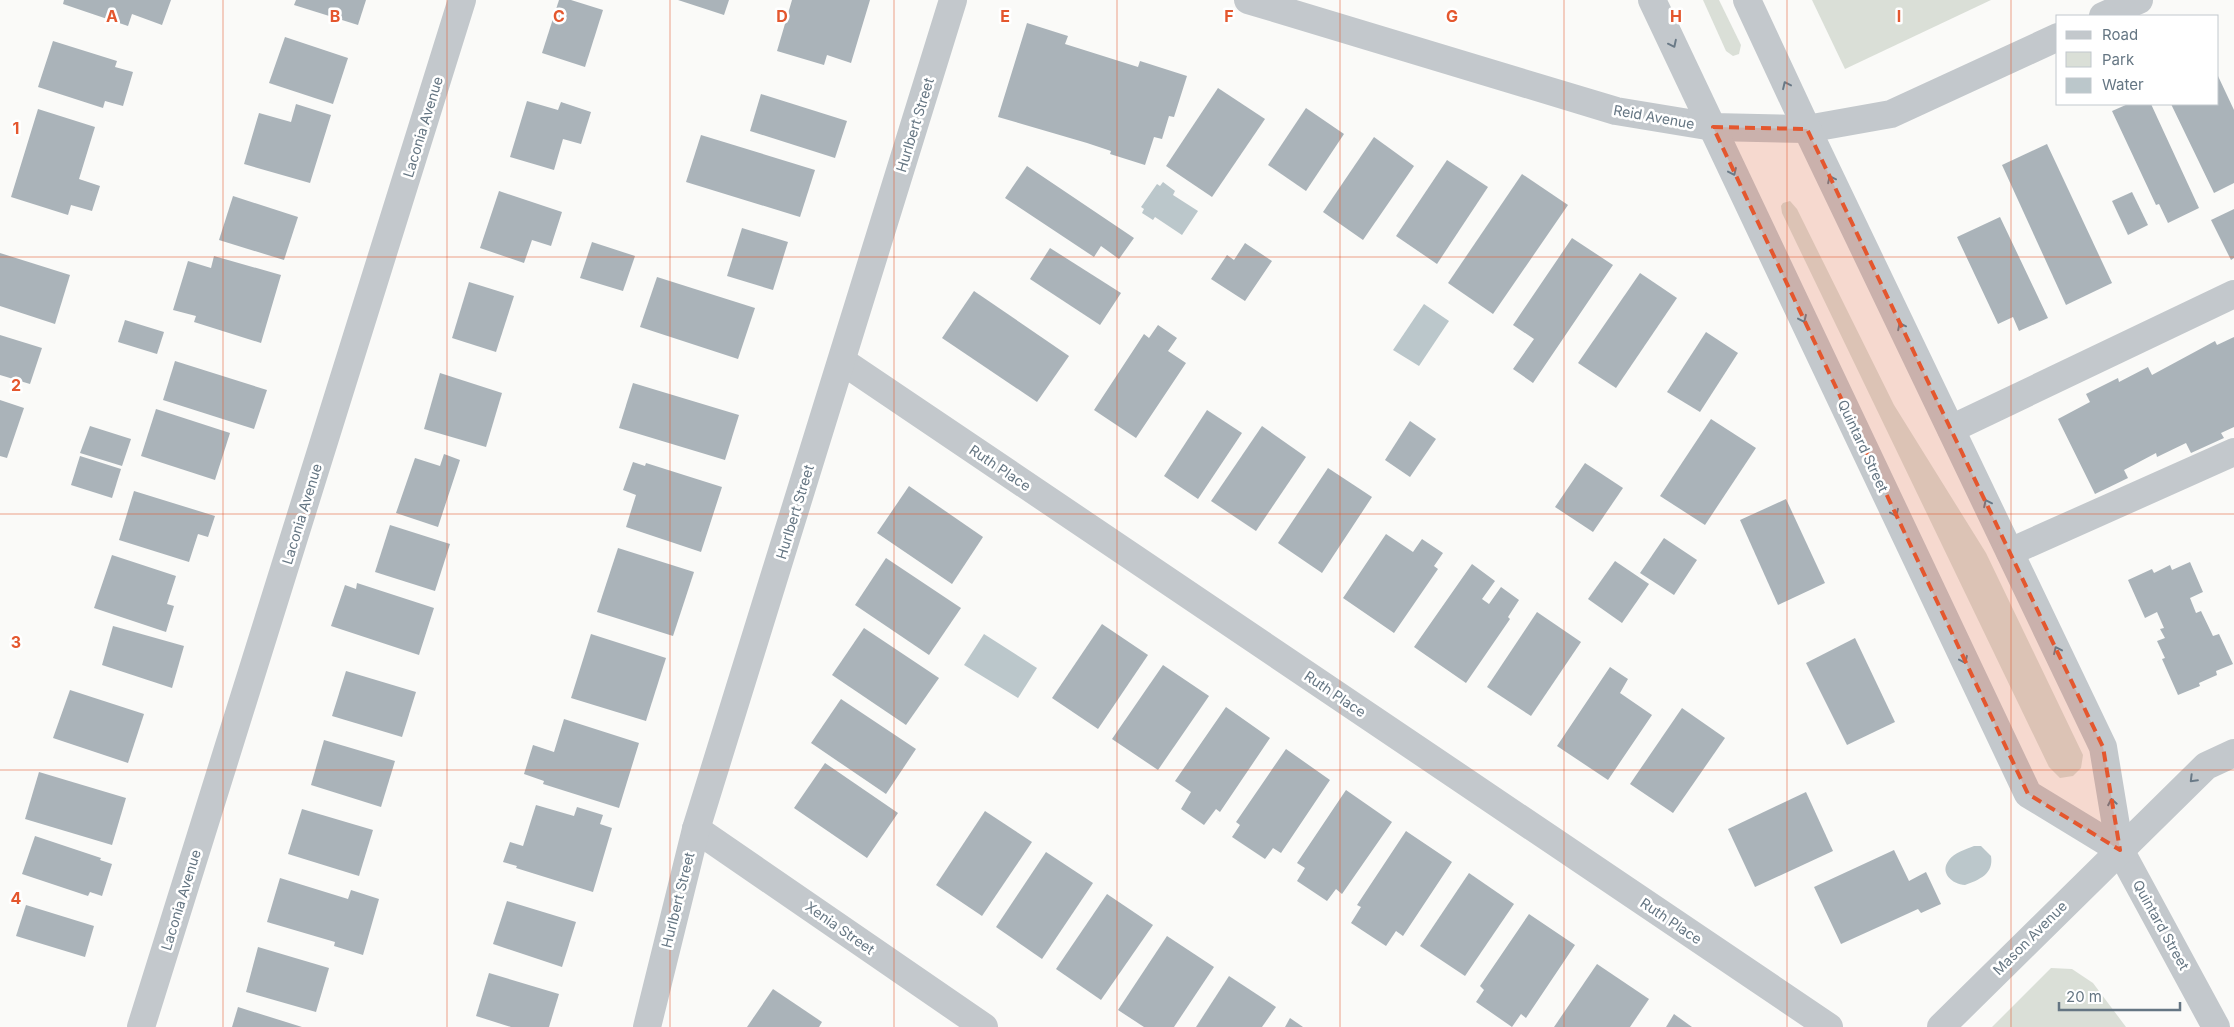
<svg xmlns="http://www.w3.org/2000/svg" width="2234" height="1027" viewBox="0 0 2234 1027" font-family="Inter,sans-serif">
	<rect width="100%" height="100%" fill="#fafaf8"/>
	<g fill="#dadfd7">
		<path d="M 1703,0 L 1719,0 L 1741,45 L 1739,54 L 1733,56 L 1726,51 Z"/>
		<path d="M 1812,0 L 1991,0 L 1845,69 Z"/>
		<path d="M 1790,201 L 1797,209 L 1894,405 L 1986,553 L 2083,755 L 2081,768 L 2073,776 L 2060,778 L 2049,767 L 1782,213 L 1781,206 L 1783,203 Z"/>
		<path d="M 2051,968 L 2072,969 L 2093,983 L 2126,1027 L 1992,1027 Z"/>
	</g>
	<g fill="#bbc7cb">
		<path d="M 1163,182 L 1175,191 L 1173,195 L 1198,211 L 1182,235 L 1155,217 L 1153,220 L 1142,213 L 1144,209 L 1141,207 L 1157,184 L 1160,186 Z"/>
		<path d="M 1424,304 L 1449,321 L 1419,366 L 1393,350 Z"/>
		<path d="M 984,634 L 1037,668 L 1018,698 L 964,665 Z"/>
		<path d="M 1974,846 L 1981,846 L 1991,856 C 1994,874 1979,880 1965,885 C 1952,884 1939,873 1949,860 C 1954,853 1966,849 1974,846 Z"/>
	</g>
	<g fill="#aab3b9">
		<path d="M 64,0 L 171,0 L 162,25 L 132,14 L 128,26 L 63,4 Z"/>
		<path d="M 296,0 L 366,0 L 358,25 L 294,5 Z"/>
		<path d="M 559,0 L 571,0 L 603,10 L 585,67 L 542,53 Z"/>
		<path d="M 678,0 L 729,0 L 724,15 Z"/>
		<path d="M 792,0 L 870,0 L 851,63 L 827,55 L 824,65 L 777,51 Z"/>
		<path d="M 1027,23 L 1068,36 L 1065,44 L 1138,67 L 1140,61 L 1187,76 L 1174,117 L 1169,116 L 1162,139 L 1154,137 L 1145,165 L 1110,154 L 1111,151 L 1087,143 L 998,117 Z"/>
		<path d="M 285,37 L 348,58 L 333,104 L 269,83 Z"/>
		<path d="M 53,41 L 117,61 L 115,67 L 133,72 L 123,106 L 105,101 L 103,108 L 38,87 Z"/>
		<path d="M 2218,76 L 2234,110 L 2234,183 L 2214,193 L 2171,104 L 2218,104 Z"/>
		<path d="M 1218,88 L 1265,119 L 1212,197 L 1166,166 Z"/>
		<path d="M 761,94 L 847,121 L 835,158 L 750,131 Z"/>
		<path d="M 527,101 L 558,110 L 561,102 L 591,112 L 581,144 L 563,139 L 554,170 L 510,157 Z"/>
		<path d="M 296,104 L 331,115 L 310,183 L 244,164 L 259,113 L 291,122 Z"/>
		<path d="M 2128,104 L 2151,104 L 2199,208 L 2168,223 L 2159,204 L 2156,205 L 2112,111 Z"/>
		<path d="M 1306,108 L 1344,134 L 1306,191 L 1268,165 Z"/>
		<path d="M 38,109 L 95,127 L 79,179 L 100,186 L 92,211 L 71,205 L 68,215 L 11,197 Z"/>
		<path d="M 701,135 L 815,170 L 800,217 L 686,182 Z"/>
		<path d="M 1374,137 L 1414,166 L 1363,240 L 1323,212 Z"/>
		<path d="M 2047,144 L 2112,283 L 2066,305 L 2002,165 Z"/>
		<path d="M 1447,160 L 1488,187 L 1437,264 L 1396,236 Z"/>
		<path d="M 1027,166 L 1134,238 L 1119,259 L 1101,246 L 1094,257 L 1005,198 Z"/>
		<path d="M 1522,174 L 1568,205 L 1493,314 L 1448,283 Z"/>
		<path d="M 499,191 L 562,212 L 551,246 L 532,240 L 524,263 L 480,248 Z"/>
		<path d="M 2132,192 L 2148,225 L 2128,235 L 2112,201 Z"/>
		<path d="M 233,196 L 298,217 L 284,260 L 219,240 Z"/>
		<path d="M 2234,209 L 2234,258 L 2231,260 L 2211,220 Z"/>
		<path d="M 2000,217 L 2048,318 L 2019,331 L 2013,317 L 1998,324 L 1957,237 Z"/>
		<path d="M 742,228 L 788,242 L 773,290 L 727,276 Z"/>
		<path d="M 1572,238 L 1613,265 L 1533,383 L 1513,369 L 1534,339 L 1513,325 Z"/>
		<path d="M 592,242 L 635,256 L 623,291 L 580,278 Z"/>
		<path d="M 1245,243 L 1272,261 L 1245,301 L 1211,279 L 1227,255 L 1234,260 Z"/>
		<path d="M 1050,248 L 1121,293 L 1100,325 L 1030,279 Z"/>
		<path d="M 0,253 L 70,275 L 55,324 L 0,306 Z"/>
		<path d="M 214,256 L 281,275 L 261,343 L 194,322 L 196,316 L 173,310 L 188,261 L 211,268 Z"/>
		<path d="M 1640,273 L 1677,298 L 1616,388 L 1578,363 Z"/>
		<path d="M 657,277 L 755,308 L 738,359 L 640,327 Z"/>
		<path d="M 469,282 L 514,296 L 496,352 L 452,338 Z"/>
		<path d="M 974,291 L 1069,356 L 1037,402 L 942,338 Z"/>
		<path d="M 125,320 L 164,332 L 157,354 L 118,342 Z"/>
		<path d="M 1158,325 L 1177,338 L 1168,351 L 1186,363 L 1136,438 L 1094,410 L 1144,334 L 1149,338 Z"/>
		<path d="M 1706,332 L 1738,353 L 1700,412 L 1667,392 Z"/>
		<path d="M 0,335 L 42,348 L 30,384 L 0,375 Z"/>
		<path d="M 2234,337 L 2234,427 L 2221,433 L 2224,438 L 2191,453 L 2186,443 L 2157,457 L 2156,453 L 2124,470 L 2128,478 L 2095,494 L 2058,419 L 2090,402 L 2086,394 L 2118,378 L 2119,382 L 2148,367 L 2152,375 L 2215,341 L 2217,345 Z"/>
		<path d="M 175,361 L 267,390 L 254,429 L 163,400 Z"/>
		<path d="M 440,373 L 502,393 L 486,447 L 424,429 Z"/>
		<path d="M 633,383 L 739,415 L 725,460 L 619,428 Z"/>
		<path d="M 0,400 L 24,408 L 7,458 L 0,456 Z"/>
		<path d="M 156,409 L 230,433 L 215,480 L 141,456 Z"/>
		<path d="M 1207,410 L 1242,433 L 1198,499 L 1164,476 Z"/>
		<path d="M 1711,419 L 1756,448 L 1705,525 L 1660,496 Z"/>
		<path d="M 1410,421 L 1436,439 L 1410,477 L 1385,460 Z"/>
		<path d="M 90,426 L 131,439 L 122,466 L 80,453 Z"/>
		<path d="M 1262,426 L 1306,457 L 1256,531 L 1211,501 Z"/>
		<path d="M 444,454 L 460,460 L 438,527 L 396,513 L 415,458 L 440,466 Z"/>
		<path d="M 80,456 L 121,469 L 112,498 L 71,485 Z"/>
		<path d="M 633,462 L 645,466 L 646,463 L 722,487 L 701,552 L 626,527 L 636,495 L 623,490 Z"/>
		<path d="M 1585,463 L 1623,488 L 1593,532 L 1555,507 Z"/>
		<path d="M 1328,468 L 1372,497 L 1322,573 L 1278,543 Z"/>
		<path d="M 909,486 L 983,537 L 952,584 L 877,533 Z"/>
		<path d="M 134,491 L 215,516 L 208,537 L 198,534 L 189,562 L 119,540 Z"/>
		<path d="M 1786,499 L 1825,583 L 1778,605 L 1740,520 Z"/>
		<path d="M 390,525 L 450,544 L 435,591 L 375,572 Z"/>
		<path d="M 1386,534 L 1413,552 L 1422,539 L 1443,553 L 1434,566 L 1438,569 L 1394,633 L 1343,598 Z"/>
		<path d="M 1664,538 L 1697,560 L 1674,595 L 1640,573 Z"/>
		<path d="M 618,548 L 694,572 L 673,636 L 597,612 Z"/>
		<path d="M 112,555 L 176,576 L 167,604 L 174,606 L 166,632 L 94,608 Z"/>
		<path d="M 886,558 L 961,608 L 929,655 L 855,605 Z"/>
		<path d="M 1615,561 L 1649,584 L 1622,623 L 1588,599 Z"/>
		<path d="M 2190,562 L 2203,592 L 2190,598 L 2196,613 L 2201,611 L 2213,636 L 2219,634 L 2233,664 L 2216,671 L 2217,675 L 2199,683 L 2200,686 L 2178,695 L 2162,659 L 2165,658 L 2157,641 L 2165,638 L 2160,629 L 2164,628 L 2157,612 L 2145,618 L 2128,580 L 2152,569 L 2154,573 L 2170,565 L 2172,570 Z"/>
		<path d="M 1472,564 L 1495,581 L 1482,599 L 1489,604 L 1501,587 L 1519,600 L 1508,617 L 1510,619 L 1466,683 L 1414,647 Z"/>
		<path d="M 357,583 L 434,608 L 419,655 L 331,626 L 345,585 L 356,589 Z"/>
		<path d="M 1537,612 L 1581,642 L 1531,716 L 1487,687 Z"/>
		<path d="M 1102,624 L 1148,655 L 1098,729 L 1052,698 Z"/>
		<path d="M 113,626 L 184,646 L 172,688 L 102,665 Z"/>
		<path d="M 864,628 L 939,678 L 906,725 L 832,675 Z"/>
		<path d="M 591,634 L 666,658 L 646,721 L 571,698 Z"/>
		<path d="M 1855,638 L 1895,722 L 1847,745 L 1806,663 Z"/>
		<path d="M 1163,665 L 1209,696 L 1158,770 L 1112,739 Z"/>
		<path d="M 1610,667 L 1628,679 L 1620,693 L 1652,715 L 1608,780 L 1557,746 Z"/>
		<path d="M 346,671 L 416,692 L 402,737 L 332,716 Z"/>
		<path d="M 70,690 L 144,714 L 128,763 L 53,738 Z"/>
		<path d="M 841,699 L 916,749 L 886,794 L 811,743 Z"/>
		<path d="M 1226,707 L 1270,738 L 1220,812 L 1216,809 L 1204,825 L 1181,809 L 1191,792 L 1175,781 Z"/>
		<path d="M 1682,708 L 1725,738 L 1673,813 L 1630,784 Z"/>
		<path d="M 564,719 L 639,743 L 619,808 L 543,784 L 544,781 L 524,774 L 533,745 L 554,752 Z"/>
		<path d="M 324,740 L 395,761 L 381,807 L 311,785 Z"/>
		<path d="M 1286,749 L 1330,780 L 1281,853 L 1273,848 L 1265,859 L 1232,837 L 1240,825 L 1236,822 Z"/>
		<path d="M 825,763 L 898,813 L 867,858 L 794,808 Z"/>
		<path d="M 39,772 L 126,798 L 112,845 L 25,819 Z"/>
		<path d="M 1346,790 L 1392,822 L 1342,894 L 1336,889 L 1327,901 L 1297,881 L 1305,868 L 1297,863 Z"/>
		<path d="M 1806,792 L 1833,851 L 1755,887 L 1728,829 Z"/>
		<path d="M 536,805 L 574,816 L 577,807 L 603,815 L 600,824 L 612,828 L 593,892 L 516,868 L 517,866 L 503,862 L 510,842 L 523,846 Z"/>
		<path d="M 302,809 L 373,830 L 359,876 L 288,854 Z"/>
		<path d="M 985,811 L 1032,842 L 982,916 L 936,885 Z"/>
		<path d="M 1406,831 L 1452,862 L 1403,936 L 1396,931 L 1386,946 L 1351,923 L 1361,907 L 1357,905 Z"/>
		<path d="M 35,836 L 101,858 L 100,860 L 112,864 L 102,896 L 90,892 L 88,896 L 22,874 Z"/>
		<path d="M 1894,850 L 1909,881 L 1926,872 L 1941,904 L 1921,913 L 1918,909 L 1841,944 L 1814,887 Z"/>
		<path d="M 1046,852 L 1093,883 L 1042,959 L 996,927 Z"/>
		<path d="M 1469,873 L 1514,904 L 1465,976 L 1420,946 Z"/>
		<path d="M 280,878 L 348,899 L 351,890 L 379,899 L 363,955 L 334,946 L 335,942 L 267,922 Z"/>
		<path d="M 1107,894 L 1153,925 L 1101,1000 L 1056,969 Z"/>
		<path d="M 507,901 L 576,922 L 562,967 L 493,944 Z"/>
		<path d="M 26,905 L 94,926 L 85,957 L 16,936 Z"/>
		<path d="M 1529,914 L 1575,945 L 1526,1018 L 1521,1014 L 1512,1027 L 1476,1002 L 1484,990 L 1480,986 Z"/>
		<path d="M 1167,936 L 1214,967 L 1174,1027 L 1144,1027 L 1118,1010 Z"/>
		<path d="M 258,947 L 329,968 L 316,1012 L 246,992 Z"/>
		<path d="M 1597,964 L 1649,999 L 1630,1027 L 1554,1027 Z"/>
		<path d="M 489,973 L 559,994 L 549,1027 L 511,1027 L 476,1016 Z"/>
		<path d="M 1229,976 L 1276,1007 L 1262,1027 L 1196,1027 Z"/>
		<path d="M 773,989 L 822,1022 L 819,1027 L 747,1027 Z"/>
		<path d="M 238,1007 L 302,1027 L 232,1027 Z"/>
		<path d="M 1674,1014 L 1692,1027 L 1666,1027 Z"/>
		<path d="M 1290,1018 L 1303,1027 L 1285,1027 Z"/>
	</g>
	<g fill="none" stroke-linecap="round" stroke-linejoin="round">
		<g stroke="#c3c8cc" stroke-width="28">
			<path d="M 1248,0 L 1616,111 L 1713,127 L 1807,129 L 1891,114 L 2058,37"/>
			<path d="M 1652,0 L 2028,794 L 2120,850"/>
			<path d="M 1747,0 L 1807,129 L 2103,747 L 2120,850 L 2216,1027"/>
			<path d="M 2103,16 L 2139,0"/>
			<path d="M 842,361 L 1829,1027"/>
			<path d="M 1951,429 L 2234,294"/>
			<path d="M 2010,552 L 2234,452"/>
			<path d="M 696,829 L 984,1027"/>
			<path d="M 141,1027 L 462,0"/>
			<path d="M 647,1027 L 696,829 L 953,0"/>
			<path d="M 1941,1027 L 2206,766 L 2234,753"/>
		</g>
	</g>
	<defs><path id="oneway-chevron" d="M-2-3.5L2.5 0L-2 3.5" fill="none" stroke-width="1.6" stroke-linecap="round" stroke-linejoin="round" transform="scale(1.25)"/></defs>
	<g stroke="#6a7a87">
		<use href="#oneway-chevron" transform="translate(1673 44) rotate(64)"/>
		<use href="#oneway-chevron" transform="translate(1786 85) rotate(-115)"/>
		<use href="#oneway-chevron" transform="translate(1733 172) rotate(65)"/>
		<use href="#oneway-chevron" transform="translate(1831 179) rotate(-116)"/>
		<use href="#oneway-chevron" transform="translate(1803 319) rotate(65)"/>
		<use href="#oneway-chevron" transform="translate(1901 326) rotate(-116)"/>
		<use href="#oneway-chevron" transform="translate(1987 503) rotate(-116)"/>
		<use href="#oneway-chevron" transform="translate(1895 513) rotate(65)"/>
		<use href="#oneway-chevron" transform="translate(2057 650) rotate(-115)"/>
		<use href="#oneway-chevron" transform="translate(1964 660) rotate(65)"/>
		<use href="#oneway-chevron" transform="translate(2193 779) rotate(135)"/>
		<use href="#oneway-chevron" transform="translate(2112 802) rotate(-100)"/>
	</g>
	<path fill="#e4572e" fill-opacity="0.2" stroke="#e4572e" stroke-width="4" stroke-dasharray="10 6" stroke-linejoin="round" d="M 1713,127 L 1807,129 L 2103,747 L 2120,850 L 2028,794 Z"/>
	<path fill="none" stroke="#e4572e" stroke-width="1" stroke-opacity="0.55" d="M 223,0 L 223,1027M 447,0 L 447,1027M 670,0 L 670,1027M 894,0 L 894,1027M 1117,0 L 1117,1027M 1340,0 L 1340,1027M 1564,0 L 1564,1027M 1787,0 L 1787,1027M 2011,0 L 2011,1027M 0,257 L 2234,257M 0,514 L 2234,514M 0,770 L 2234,770"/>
	<g text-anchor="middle" stroke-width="5" stroke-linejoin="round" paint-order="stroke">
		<g font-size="14" fill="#657683" stroke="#fff">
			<text transform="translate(1654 117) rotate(10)" y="5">Reid Avenue</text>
			<text transform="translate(915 125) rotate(-73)" y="5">Hurlbert Street</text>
			<text transform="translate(423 127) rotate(-73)" y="5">Laconia Avenue</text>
			<text transform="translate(1863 446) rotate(65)" y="5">Quintard Street</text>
			<text transform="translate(1000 468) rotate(34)" y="5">Ruth Place</text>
			<text transform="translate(795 512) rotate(-73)" y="5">Hurlbert Street</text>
			<text transform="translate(302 514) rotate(-73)" y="5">Laconia Avenue</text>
			<text transform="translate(1335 694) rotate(34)" y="5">Ruth Place</text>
			<text transform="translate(181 900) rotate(-73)" y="5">Laconia Avenue</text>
			<text transform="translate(678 900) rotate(-76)" y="5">Hurlbert Street</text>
			<text transform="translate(1671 921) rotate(34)" y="5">Ruth Place</text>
			<text transform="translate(2161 925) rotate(61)" y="5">Quintard Street</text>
			<text transform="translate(840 928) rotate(35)" y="5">Xenia Street</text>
			<text transform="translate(2030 938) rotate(-45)" y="5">Mason Avenue</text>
		</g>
	</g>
	<g font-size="16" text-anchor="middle" font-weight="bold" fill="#e4572e" stroke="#fff" stroke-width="5" stroke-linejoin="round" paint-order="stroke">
		<text x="112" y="22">A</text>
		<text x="335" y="22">B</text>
		<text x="559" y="22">C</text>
		<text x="782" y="22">D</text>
		<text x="1005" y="22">E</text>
		<text x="1229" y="22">F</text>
		<text x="1452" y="22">G</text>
		<text x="1676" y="22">H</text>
		<text x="1899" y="22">I</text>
		<text x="16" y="134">1</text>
		<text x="16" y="391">2</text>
		<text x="16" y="648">3</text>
		<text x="16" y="904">4</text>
	</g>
	<rect x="2056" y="15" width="162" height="90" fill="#ffffff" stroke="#c1c8cd"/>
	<rect x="2066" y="31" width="25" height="8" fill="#c3c8cc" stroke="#c1c8cd"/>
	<text x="2102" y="40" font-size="15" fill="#657683">Road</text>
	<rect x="2066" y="52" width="25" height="15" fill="#dadfd7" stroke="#c1c8cd"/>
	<text x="2102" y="65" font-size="15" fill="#657683">Park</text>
	<rect x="2066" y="78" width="25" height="15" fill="#bbc7cb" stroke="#c1c8cd"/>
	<text x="2102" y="90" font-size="15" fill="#657683">Water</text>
	<path d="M2059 1002v8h121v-8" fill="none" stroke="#657683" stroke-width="2.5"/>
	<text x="2066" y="1002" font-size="15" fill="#657683" stroke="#ffffff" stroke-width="4" paint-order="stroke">20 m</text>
</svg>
